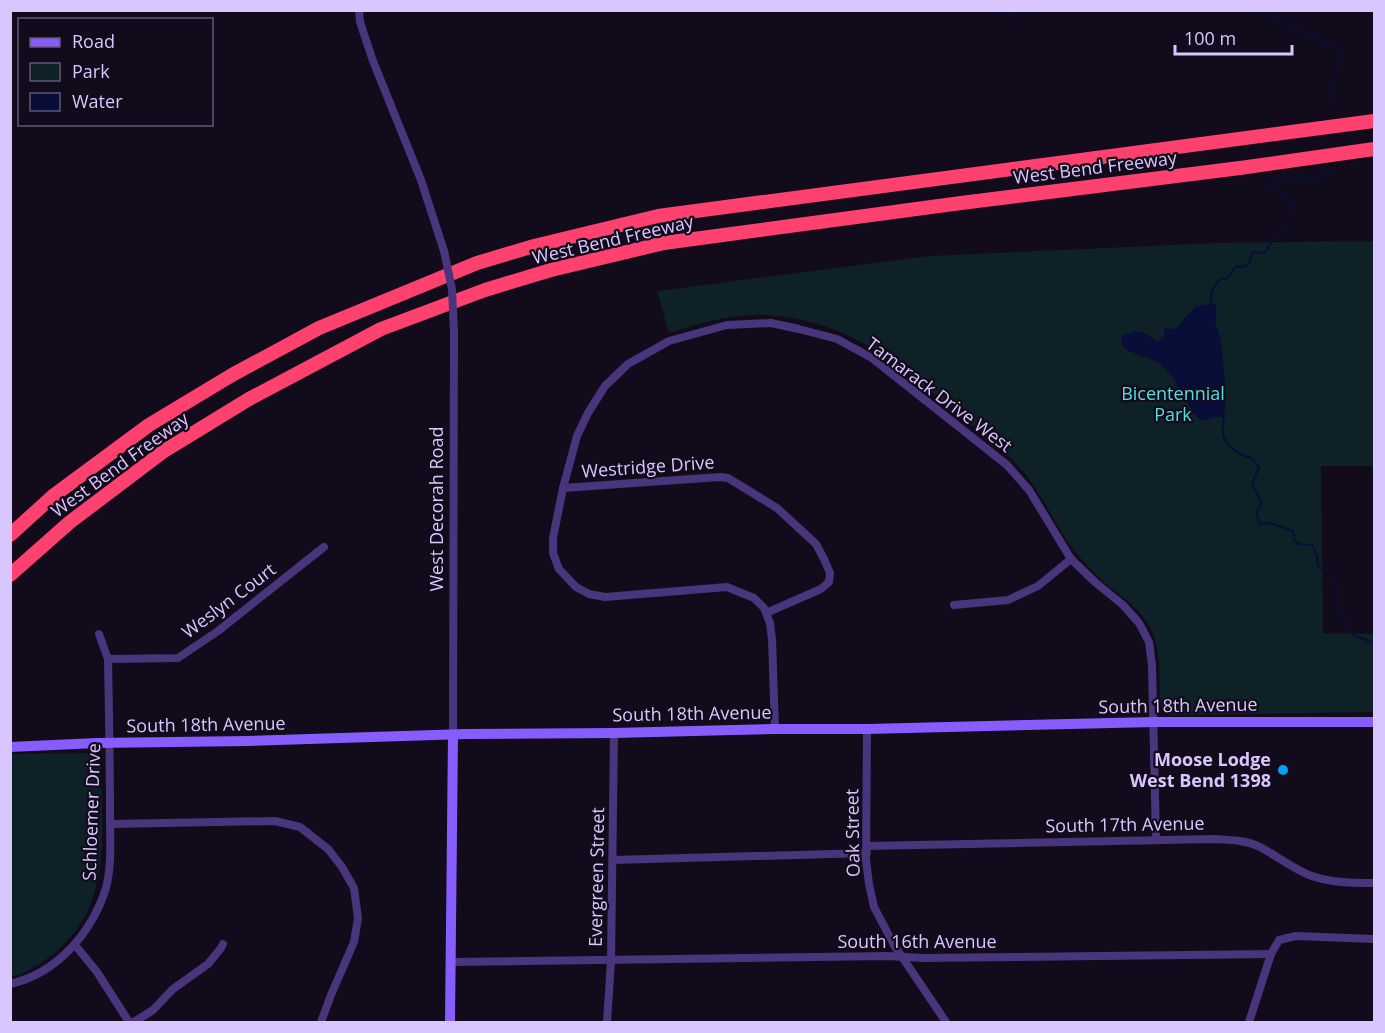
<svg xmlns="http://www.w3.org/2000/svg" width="1385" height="1033" viewBox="0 0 1385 1033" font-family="'Open Sans',sans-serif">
	<rect width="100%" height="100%" fill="#120b1c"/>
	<g fill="#0e2126">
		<path d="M 1374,241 L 1374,466 L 1321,466 L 1323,633 L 1374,634 L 1374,712 L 1172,715 C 1164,714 1161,712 1160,703 C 1159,683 1161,660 1155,640 C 1148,613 1125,600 1105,583 C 1096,574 1085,564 1077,554 C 1057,529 1045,499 1025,474 C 1002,446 971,425 943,402 C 919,383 897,362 870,347 C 834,326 790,313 749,315 C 721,317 695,325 669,333 L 657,291 L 929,256 L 1215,243 Z"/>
		<path d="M 89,753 C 98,755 100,759 101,768 C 102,832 112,902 58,950 C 45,961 28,973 11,977 L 11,754 Z"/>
	</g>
	<path fill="#080e38" d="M 1215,304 L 1217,311 L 1215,322 L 1221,340 L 1224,370 L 1226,398 L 1224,417 L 1216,417 L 1202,421 L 1191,412 L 1186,399 L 1171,375 L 1160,363 L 1129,351 L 1123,347 L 1121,336 C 1140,329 1140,330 1157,341 L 1163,338 L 1165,328 L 1175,329 L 1196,306 Z"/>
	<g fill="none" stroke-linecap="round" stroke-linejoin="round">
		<g stroke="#080e38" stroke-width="2">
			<path d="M 1253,10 L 1267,15 L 1308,35 L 1316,36 C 1319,46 1328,46 1337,46 C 1337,51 1339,53 1339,58 C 1339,64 1336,67 1337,73 C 1332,83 1330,95 1334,106"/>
			<path d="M 992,11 C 1001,14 1009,13 1017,17 L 1022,13 L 1050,10"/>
			<path d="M 1210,305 L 1212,290 L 1219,280 L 1228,278 L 1236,266 L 1243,267 L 1249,264 L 1252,252 L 1265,253 L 1272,241 L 1286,227 L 1293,206 C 1288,197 1278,188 1267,185 L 1268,183 L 1300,178 L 1328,175 L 1329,171"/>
			<path d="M 1224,417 C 1223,422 1222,428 1223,433 C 1225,447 1241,455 1253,459 L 1259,467 L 1252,483 L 1262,503 C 1255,510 1256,515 1260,524 L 1270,523 L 1293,531 L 1294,540 L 1299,544 L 1312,545 L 1317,556 L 1318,566 L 1334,578 L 1337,589 L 1337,602 L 1340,615 L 1347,623 L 1353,635 L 1374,643"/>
		</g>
		<g stroke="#48357c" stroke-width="8">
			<path d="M 359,10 L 360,22 L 373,61 L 421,180 L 444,251"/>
			<path d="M 563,488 L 720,477 L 728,478 L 777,508 L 816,544 L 824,559 L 830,573 L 829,582 L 821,589 L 766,613"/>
			<path d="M 954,605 L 1008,600 L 1038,586 L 1071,559"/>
			<path d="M 108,659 L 178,658 L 218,631 L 324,547"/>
			<path d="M 775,729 L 772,639 L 770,623 L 764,608 L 754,598 L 727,587 L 605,597 L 589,594 L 576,587 L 559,569 L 553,553 L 553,538 L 563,488 L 577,436 L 588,413 L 605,386 L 628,364 L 669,341 L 727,325 L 771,323 L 799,329 L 837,339 L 872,358 L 1007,465 L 1029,490 L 1071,559 L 1096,583 L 1123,605 L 1139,623 L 1149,642 L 1152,665 L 1156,840"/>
			<path d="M 867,729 L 866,860 L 869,884 L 874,907 L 894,945 L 946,1022"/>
			<path d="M 453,735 L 454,332"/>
			<path d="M 110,824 L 275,821 L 300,827 L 328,849 L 342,867 L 354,888 L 358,918 L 354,942 L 331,995 L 321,1022"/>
			<path d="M 867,846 L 1214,839 C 1229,840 1247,840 1260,847 C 1277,856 1292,868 1309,875 C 1330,883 1353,883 1374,883"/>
			<path d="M 613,860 L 867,853"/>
			<path d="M 75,945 L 97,972 L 129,1022"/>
			<path d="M 450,962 L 886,956 L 924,958 L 1271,954"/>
			<path d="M 10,984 C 58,973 92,932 106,888 C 112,865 110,838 110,815 C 110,763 109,711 108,659 L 99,634"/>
			<path d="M 134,1022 L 153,1010 L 173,989 L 208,964 L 221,948 L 223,944"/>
			<path d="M 607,1022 L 611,961 L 614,733"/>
			<path d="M 1249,1022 L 1271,954 L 1279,940 L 1296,936 L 1374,939"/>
		</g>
		<g stroke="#875dff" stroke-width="10">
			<path d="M 10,747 L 97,743 L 248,741 L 466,734 L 614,733 L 775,729 L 867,729 L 1154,722 L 1374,722"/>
			<path d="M 450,1022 L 453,735"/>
		</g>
		<g stroke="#ff4170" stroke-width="14">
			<path d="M 10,535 L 53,496 L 149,425 L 232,375 L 319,328 L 477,263 L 534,246 L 658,216 L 1374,121"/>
			<path d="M 10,575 L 70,522 L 164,451 L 249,399 L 381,329 L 485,290 L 551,270 L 664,243 L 961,203 L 1240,168 L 1374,149"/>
		</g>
		<path stroke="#48357c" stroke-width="8" d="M 444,251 L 452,289 L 454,332"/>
	</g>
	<circle fill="#00a1f1" stroke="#120b1c" stroke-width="2" cx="1283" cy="770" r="6"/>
	<g text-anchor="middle" stroke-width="4.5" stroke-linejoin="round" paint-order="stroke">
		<g font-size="18" fill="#dac6ff" stroke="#120b1c">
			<text transform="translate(1095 168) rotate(-7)" y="6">West Bend Freeway</text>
			<text transform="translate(613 240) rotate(-13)" y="6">West Bend Freeway</text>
			<text transform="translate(939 395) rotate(37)" y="6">Tamarack Drive West</text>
			<text transform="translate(120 465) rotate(-36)" y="6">West Bend Freeway</text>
			<text transform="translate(648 467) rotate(-4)" y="6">Westridge Drive</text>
			<text transform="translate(437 509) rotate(-90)" y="6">West Decorah Road</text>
			<text transform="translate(229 601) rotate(-37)" y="6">Weslyn Court</text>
			<text transform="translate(1178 706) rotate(-1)" y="6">South 18th Avenue</text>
			<text transform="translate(692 714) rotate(-1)" y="6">South 18th Avenue</text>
			<text transform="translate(206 725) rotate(-1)" y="6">South 18th Avenue</text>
			<text transform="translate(92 812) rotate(-88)" y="6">Schloemer Drive</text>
			<text transform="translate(1125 825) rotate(-1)" y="6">South 17th Avenue</text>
			<text transform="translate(853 833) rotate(-91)" y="6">Oak Street</text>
			<text transform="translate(597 877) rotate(-89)" y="6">Evergreen Street</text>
			<text x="917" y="948">South 16th Avenue</text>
		</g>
		<g font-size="18" fill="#52dfdd" stroke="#120b1c">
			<text x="1173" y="400">Bicentennial<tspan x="1173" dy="21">Park</tspan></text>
		</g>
		<g font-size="18" font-weight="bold" fill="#dac6ff" stroke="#120b1c" text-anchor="end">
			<text x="1271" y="766">Moose Lodge<tspan x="1271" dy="21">West Bend 1398</tspan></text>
		</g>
	</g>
	<rect width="1385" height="1033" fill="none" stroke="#dac6ff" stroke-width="24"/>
	<rect x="18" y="18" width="195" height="108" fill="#120b1c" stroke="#625677" stroke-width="1.5"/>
	<rect x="30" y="38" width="30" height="9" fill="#875dff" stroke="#625677" stroke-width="1.5"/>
	<text x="72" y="48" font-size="18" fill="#dac6ff">Road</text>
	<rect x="30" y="63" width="30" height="18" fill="#0e2126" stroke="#625677" stroke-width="1.5"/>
	<text x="72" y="78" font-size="18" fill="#dac6ff">Park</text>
	<rect x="30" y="93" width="30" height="18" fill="#080e38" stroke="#625677" stroke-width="1.5"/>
	<text x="72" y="108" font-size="18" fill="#dac6ff">Water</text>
	<path d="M1175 45v9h117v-9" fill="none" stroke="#dac6ff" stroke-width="3"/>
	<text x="1184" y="45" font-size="18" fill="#dac6ff" stroke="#120b1c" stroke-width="4.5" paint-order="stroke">100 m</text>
</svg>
